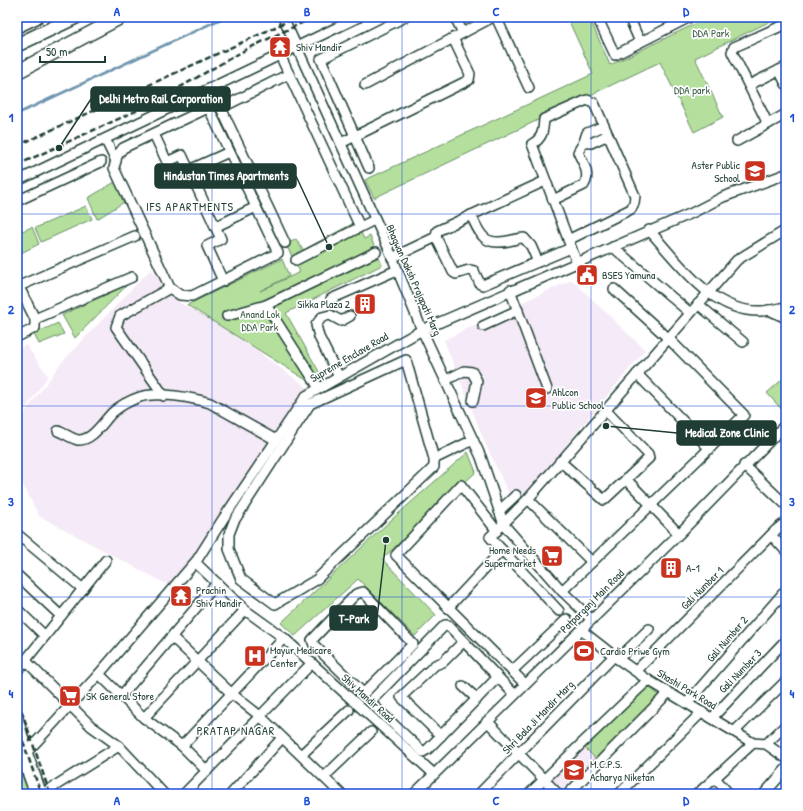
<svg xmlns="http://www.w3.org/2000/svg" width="803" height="811" viewBox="0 0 803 811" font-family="'Patrick Hand',sans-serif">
	<rect width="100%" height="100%" fill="#fff"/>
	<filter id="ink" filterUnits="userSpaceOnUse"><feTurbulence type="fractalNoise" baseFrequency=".025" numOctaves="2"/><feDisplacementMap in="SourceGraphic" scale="8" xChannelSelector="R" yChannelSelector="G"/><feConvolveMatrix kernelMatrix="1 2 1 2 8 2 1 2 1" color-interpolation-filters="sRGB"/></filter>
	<g filter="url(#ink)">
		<g fill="#f5eaf7">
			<path d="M 151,269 L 180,303 L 222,326 L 308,388 L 172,587 L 39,516 L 17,473 L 17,423 L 62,362 Z"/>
			<path d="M 572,280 L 645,350 L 515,507 L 486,445 L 444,340 L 516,305 Z"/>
			<path d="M 26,345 L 48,376 L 17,421 L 17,349 Z"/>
			<path d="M 584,747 L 597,760 L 564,792 L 552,780 Z"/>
		</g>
		<g fill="#b4df9c" stroke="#6a8e68">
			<path d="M 567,17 L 589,17 L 610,65 L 709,17 L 779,17 L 695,58 L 723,117 L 694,132 L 660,62 L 374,198 L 365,180 L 593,74 Z"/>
			<path d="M 120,179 L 129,199 L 97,219 L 88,198 Z"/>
			<path d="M 86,206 L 92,219 L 41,242 L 35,228 Z"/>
			<path d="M 356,222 L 364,239 L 370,236 L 382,265 L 286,313 L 326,384 L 319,388 L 187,305 L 282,259 L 289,276 L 260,291 L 300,272 L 286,245 L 296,239 L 303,250 Z"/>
			<path d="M 32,227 L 39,244 L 17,255 L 17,233 Z"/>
			<path d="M 127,285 L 75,338 L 62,315 Z"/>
			<path d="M 58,323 L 64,334 L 39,344 L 34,334 Z"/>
			<path d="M 786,376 L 786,408 L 783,411 L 767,393 Z"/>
			<path d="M 468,452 L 476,472 L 382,559 L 436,615 L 415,636 L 358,579 L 295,636 L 281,623 L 390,521 Z"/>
			<path d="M 648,684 L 660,697 L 597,760 L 584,747 Z"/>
			<path d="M 17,764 L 30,794 L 17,794 Z"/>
		</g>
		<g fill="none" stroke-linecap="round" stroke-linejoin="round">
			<path stroke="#6e95ad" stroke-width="2.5" d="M 17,114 L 225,17"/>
			<g stroke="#1f3d34" stroke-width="12">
				<g id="minor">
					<path d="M 283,17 L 388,247 L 422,330 L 481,457 L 504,525 L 562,591 L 591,619"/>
					<path d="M 455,17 L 463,33"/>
					<path d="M 496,17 L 529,88"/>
					<path d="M 597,17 L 615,55 L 690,17"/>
					<path d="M 629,17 L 640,42"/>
					<path d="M 280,55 L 360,227"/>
					<path d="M 779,70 L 786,84"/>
					<path d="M 365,85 L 493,17"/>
					<path d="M 749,85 L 786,67"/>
					<path d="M 202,94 L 278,253 L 192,296 L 180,295 L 170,288 L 114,168 L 117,156 L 123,148 L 208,108"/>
					<path d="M 768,124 L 732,52 L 734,47 L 741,44 L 786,24"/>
					<path d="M 604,126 L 587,133 L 584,142 L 591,143 L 608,135"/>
					<path d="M 154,134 L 167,162 L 182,155 L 221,239 L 207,246 L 223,281"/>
					<path d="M 105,139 L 116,161"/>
					<path d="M 737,141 L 786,114"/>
					<path d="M 341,143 L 469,80 L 470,74 L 453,38"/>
					<path d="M 369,168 L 321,59 L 405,17"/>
					<path d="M 189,170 L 229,152"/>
					<path d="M 17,181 L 359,17"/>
					<path d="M 545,181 L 437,231 L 436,237 L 453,272 L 456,274 L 469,270 L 474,271 L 480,284 L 483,285 L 571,248"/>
					<path d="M 553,200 L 584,185 C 591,174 583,163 578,152 L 584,142"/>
					<path d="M 17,201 L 101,162"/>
					<path d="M 471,215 C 480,234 483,246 508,241 C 514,240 518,238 524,238 L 531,246 L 538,262"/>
					<path d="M 215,227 L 256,207"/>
					<path d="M 649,230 C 679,263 712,313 761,311 C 770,311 778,308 786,307"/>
					<path d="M 568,240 L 631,209 L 634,203 L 635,196 L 594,103 L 587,100 L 544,119 C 543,131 543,138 532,144 L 577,263"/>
					<path d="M 285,243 L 221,108 L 289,74"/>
					<path d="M 613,247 L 689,312"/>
					<path d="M 392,258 L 436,237"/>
					<path d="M 296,260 L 374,220"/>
					<path d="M 17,283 L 35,319 L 35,328 L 17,337"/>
					<path d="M 17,287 L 135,236"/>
					<path d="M 510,290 L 547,389"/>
					<path d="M 331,299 L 397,270"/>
					<path d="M 698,304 L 743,342"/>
					<path d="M 266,305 L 319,388"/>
					<path d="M 769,310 L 786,318"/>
					<path d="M 227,316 L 266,305 L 376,252"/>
					<path d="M 35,319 L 132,277"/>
					<path d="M 483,326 L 518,310"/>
					<path d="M 637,374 L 710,449"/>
					<path d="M 339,377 L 319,337 L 316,325 L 322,317 L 330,315 L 341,321 L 350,316"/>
					<path d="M 446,380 L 464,371 L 472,372 L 477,381 L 473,401"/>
					<path d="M 164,396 L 116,327 L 120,316 L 170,288"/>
					<path d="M 58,431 C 64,433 72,439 78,440 C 93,441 104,420 113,412 C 121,405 131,400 140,397 C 156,391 194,398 210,403 L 276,440"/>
					<path d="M 434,459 L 406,360 L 310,404 L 234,521 L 229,534 L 229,549 L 241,579 L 275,604 L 316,580 L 434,467 L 434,459 L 473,440"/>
					<path d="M 560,461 L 604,500 L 649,458 L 648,454 L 605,410"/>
					<path d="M 744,465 L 786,505"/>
					<path d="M 626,479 L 679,534"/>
					<path d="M 528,499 L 592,562"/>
					<path d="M 499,511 L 516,495"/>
					<path d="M 497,531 L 461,485 L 396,555 L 525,684"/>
					<path d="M 17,534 L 83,589"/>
					<path d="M 771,535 L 786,551"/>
					<path d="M 196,563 L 245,610 L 284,638 L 434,774"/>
					<path d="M 17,575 L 61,616"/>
					<path d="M 562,591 L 744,415 L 668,338 L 614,289"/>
					<path d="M 363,592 L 413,644 L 365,692 L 362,692 L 314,645 L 312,640 L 356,594 Z"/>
					<path d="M 448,608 L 502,550"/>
					<path d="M 17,609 L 45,636"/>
					<path d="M 559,611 L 490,537 L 528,499 L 737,260 L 786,230"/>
					<path d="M 581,630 L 618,659 L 648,680 L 753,743 L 766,744 L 786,758"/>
					<path d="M 172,637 L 232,694 L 260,716 L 341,794"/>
					<path d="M 284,638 L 182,746 L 144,718 L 99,674 L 197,560 L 223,519 L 306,396 L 422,330 L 692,213 L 723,197 L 786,174"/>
					<path d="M 618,659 L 649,629"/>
					<path d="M 25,660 L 91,726 L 119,746 L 164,794"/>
					<path d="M 17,671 L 106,560"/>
					<path d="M 512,671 L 567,619"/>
					<path d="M 636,671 L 776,530 L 786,522"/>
					<path d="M 497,678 L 428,749 L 423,752 L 372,704 L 371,701 L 445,625 L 448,625 L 514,694"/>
					<path d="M 463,686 L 477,699"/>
					<path d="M 122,695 L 217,583"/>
					<path d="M 687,703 L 786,590"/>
					<path d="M 17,714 L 27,752 L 42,794"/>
					<path d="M 144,718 L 245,610"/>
					<path d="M 712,718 L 786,640"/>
					<path d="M 487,721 L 558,794"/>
					<path d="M 735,731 L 786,681"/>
					<path d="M 441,736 L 401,697 L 435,665 L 443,662 L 463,642"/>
					<path d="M 766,744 L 786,725"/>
					<path d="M 17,745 L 35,794"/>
					<path d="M 182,746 L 207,771"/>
					<path d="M 27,752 L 99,674"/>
					<path d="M 301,755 L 349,710"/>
					<path d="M 324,777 L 371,732"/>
					<path d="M 715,778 L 753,743"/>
					<path d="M 42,794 L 119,746"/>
					<path d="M 184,794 L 312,663"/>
					<path d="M 231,794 L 282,738"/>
					<path d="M 414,794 L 679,534 L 786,424"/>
					<path d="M 479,794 L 614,656"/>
					<path d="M 529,794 L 648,680"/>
					<path d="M 568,794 L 668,693"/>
					<path d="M 619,794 L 702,712"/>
					<path d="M 697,794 L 715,778 L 729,794"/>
					<path d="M 764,794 L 786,769"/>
				</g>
			</g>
			<g stroke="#1f3d34" stroke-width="16">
				<g id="highway">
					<path d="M 17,26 L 36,17"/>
					<path d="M 17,45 L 76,17"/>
					<path d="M 17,72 L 121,17"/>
				</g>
			</g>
			<use href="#minor" stroke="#fff" stroke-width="9"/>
			<use href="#highway" stroke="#fff" stroke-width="13"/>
			<g stroke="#1f3d34" stroke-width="2.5" stroke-dasharray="6 3" stroke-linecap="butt">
				<path d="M 17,146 L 297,17"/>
				<path d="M 17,165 L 149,105 L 245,50 L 314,17"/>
				<path d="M 17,684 L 21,709 L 50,794"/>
				<path d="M 17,724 L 41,794"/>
			</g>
		</g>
	</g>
	<path fill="none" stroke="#1d4ed8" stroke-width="1" stroke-opacity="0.55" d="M 212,17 L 212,794M 402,17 L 402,794M 591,17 L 591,794M 17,214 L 786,214M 17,406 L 786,406M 17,597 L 786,597"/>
	<defs>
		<g id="temple-square" transform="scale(1.15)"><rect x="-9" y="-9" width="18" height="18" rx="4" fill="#c8321e" stroke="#fff"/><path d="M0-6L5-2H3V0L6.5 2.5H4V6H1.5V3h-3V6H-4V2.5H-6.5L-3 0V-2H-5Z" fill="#fff"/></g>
		<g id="school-square" transform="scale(1.15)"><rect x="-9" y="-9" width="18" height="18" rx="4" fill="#c8321e" stroke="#fff"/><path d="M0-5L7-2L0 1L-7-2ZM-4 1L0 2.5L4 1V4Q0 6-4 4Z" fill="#fff"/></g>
		<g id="civic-square" transform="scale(1.15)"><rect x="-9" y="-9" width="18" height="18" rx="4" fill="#c8321e" stroke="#fff"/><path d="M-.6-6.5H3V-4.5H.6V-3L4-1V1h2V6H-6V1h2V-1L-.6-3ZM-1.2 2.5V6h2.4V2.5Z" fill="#fff"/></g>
		<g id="building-square" transform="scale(1.15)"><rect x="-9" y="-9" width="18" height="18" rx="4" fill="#c8321e" stroke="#fff"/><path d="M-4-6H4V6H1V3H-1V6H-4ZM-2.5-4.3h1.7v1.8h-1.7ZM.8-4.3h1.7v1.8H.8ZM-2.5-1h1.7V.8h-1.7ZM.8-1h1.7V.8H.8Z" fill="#fff"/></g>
		<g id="supermarket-square" transform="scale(1.15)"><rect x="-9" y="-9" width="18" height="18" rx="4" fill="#c8321e" stroke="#fff"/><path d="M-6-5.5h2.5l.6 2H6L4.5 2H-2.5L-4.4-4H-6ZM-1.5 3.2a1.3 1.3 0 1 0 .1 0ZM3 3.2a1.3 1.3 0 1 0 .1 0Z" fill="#fff"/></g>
		<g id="stadium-square" transform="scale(1.15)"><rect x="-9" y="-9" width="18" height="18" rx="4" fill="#c8321e" stroke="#fff"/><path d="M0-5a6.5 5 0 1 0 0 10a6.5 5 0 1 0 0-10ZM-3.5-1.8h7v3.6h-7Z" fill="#fff"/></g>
		<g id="hospital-square" transform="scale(1.15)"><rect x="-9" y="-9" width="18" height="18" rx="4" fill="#c8321e" stroke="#fff"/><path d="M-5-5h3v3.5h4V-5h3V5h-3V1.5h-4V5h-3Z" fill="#fff"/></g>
	</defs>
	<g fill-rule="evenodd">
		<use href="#temple-square" x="280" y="47"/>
		<use href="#school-square" x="755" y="171"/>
		<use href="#civic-square" x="587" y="275"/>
		<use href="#building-square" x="365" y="304"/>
		<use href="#school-square" x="536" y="398"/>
		<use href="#supermarket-square" x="552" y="556"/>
		<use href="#building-square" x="671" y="568"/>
		<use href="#temple-square" x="181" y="596"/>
		<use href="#stadium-square" x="584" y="651"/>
		<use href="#hospital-square" x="255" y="656"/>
		<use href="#supermarket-square" x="70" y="696"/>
		<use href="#school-square" x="574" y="770"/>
	</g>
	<g text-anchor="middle" stroke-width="3.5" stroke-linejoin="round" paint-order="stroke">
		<g font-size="11" fill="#3d5d49" stroke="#fff">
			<text x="711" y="37">DDA Park</text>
			<text x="692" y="94">DDA park</text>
			<text x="260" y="318">Anand Lok<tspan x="260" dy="13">DDA Park</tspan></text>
		</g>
		<g font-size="11" fill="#1f3d34" stroke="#fff" text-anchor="start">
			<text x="296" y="51">Shiv Mandir</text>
			<text x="740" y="169" text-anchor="end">Aster Public<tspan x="740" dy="13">School</tspan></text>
			<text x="602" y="279">BSES Yamuna</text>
			<text x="350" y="308" text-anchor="end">Sikka Plaza 2</text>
			<text x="552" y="396">Ahlcon<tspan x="552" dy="13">Public School</tspan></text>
			<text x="536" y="554" text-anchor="end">Home Needs<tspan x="536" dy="13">Supermarket</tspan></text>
			<text x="686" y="572">A-1</text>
			<text x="196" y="594">Prachin<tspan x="196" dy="13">Shiv Mandir</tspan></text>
			<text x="270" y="654">Mayur Medicare<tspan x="270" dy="13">Center</tspan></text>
			<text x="600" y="655">Cardio Priwe Gym</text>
			<text x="86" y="700">SK General Store</text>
			<text x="590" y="768">M.C.P.S.<tspan x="590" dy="13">Acharya Niketan</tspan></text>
		</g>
		<g font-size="11" fill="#1f3d34" stroke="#fff">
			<text transform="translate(414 280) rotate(66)" y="4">Bhagwan Daksh Prajapati Marg</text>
			<text transform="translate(349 357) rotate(-30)" y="4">Supreme Enclave Road</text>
			<text transform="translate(702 588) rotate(-45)" y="4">Gali Number 1</text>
			<text transform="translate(592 601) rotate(-45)" y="4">Patparganj Main Road</text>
			<text transform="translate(727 639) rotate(-49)" y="4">Gali Number 2</text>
			<text transform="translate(740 671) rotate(-46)" y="4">Gali Number 3</text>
			<text transform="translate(687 689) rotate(31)" y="4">Shashi Park Road</text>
			<text transform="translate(368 698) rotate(42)" y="4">Shiv Mandir Road</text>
			<text transform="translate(538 717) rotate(-46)" y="4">Shri Bala Ji Mandir Marg</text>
		</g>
		<g font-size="12" letter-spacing="1" fill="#1f3d34" stroke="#fff">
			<text x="190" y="211">IFS APARTMENTS</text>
			<text x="236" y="735">PRATAP NAGAR</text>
		</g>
	</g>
	<path fill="none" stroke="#1f3d34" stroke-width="1.5" d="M59 148L91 99M329 247L296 176M606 426L677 433M386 540L377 618"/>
	<g fill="#1f3d34" stroke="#fff" stroke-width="1.5">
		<circle cx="59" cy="148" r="4"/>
		<circle cx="329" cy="247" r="4"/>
		<circle cx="606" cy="426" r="4"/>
		<circle cx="386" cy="540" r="4"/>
	</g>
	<g fill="#1f3d34" stroke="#1f3d34" stroke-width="1.5">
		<rect x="91" y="87" width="139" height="24" rx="4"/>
		<rect x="155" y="164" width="141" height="24" rx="4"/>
		<rect x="677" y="421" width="99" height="24" rx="4"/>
		<rect x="330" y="606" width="47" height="24" rx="4"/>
	</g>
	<g font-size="12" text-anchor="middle" font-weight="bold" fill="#fff">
		<text x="161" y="103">Delhi Metro Rail Corporation</text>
		<text x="226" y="180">Hindustan Times Apartments</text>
		<text x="727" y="437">Medical Zone Clinic</text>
		<text x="354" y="623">T-Park</text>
	</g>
	<rect width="803" height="811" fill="none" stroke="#fff" stroke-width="44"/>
	<path d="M40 56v6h65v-6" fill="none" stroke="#1f3d34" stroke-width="2"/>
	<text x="46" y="56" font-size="12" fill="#1f3d34" stroke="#ffffff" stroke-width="3" paint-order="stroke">50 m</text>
	<rect x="22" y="22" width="759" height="767" fill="none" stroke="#1d4ed8" stroke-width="1.5"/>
	<g font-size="13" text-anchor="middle" font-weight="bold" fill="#1d4ed8">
		<text x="117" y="16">A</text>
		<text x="307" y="16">B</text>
		<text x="496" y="16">C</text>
		<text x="686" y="16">D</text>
		<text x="11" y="122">1</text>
		<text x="792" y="122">1</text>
		<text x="11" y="314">2</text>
		<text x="792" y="314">2</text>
		<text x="11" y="506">3</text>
		<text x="792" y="506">3</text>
		<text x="11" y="698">4</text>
		<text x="792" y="698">4</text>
		<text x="117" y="805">A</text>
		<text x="307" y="805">B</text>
		<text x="496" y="805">C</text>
		<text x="686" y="805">D</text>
	</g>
</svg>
